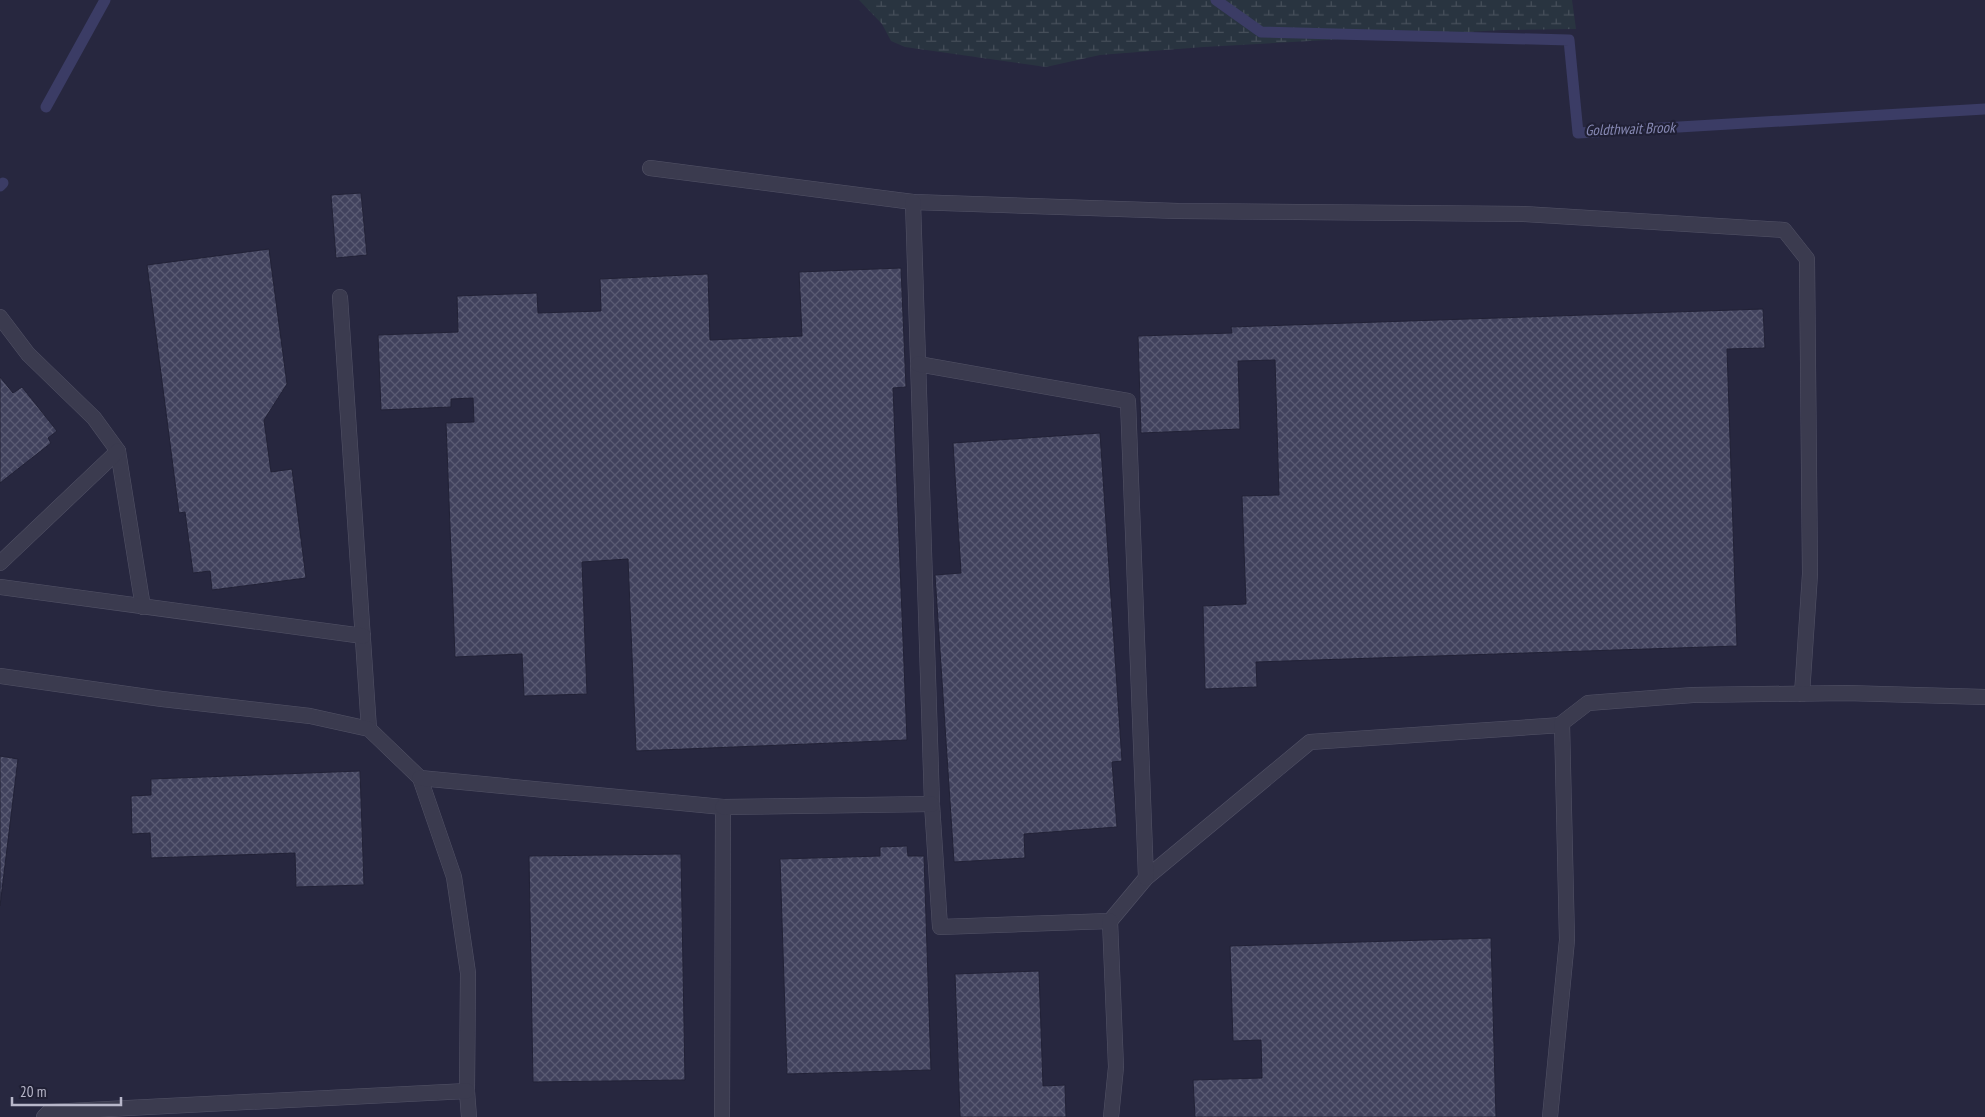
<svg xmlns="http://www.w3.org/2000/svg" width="1985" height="1117" viewBox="0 0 1985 1117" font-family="'PT Sans Narrow',sans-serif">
	<defs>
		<pattern id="wetland-marsh" width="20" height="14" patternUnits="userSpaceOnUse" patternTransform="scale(1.25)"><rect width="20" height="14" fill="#293440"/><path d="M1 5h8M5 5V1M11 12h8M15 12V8" fill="none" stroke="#464f5a"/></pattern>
		<pattern id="building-cross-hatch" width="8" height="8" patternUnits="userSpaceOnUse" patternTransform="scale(1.25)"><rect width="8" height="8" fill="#41425d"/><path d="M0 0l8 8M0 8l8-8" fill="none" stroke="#5a5b73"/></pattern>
	</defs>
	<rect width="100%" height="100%" fill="#27273f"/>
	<path fill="url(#wetland-marsh)" d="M 859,0 L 1572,0 L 1576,29 L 1503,30 L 1204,47 L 1100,55 L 1046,67 L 905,47 L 891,41 L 882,24 Z"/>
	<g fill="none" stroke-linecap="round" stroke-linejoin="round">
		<g stroke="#3b3c65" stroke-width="11">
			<path d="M 1216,0 L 1261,32 L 1569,40 L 1578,133 L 1985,109"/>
			<path d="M 46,107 L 105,0"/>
			<path d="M 0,186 L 3,183"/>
		</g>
	</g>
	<g fill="url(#building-cross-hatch)" stroke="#222237">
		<path d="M 361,193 L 367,255 L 336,258 L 331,195 Z"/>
		<path d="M 269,249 L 287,384 L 264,420 L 271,472 L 292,469 L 306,578 L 212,590 L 210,571 L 193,573 L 185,512 L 179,513 L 147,265 Z"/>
		<path d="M 901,268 L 906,387 L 893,388 L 907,740 L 636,751 L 628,559 L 582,562 L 587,694 L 524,696 L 522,654 L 455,657 L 446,423 L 474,422 L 473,398 L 451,399 L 451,407 L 381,410 L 378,335 L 458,332 L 457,296 L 537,293 L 538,313 L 601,311 L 600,279 L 708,274 L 710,340 L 802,336 L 799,272 Z"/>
		<path d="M 1763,309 L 1765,348 L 1727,349 L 1737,646 L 1256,662 L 1257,687 L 1205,689 L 1203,606 L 1246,604 L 1242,496 L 1279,495 L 1275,360 L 1238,361 L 1240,429 L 1141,433 L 1138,336 L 1232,333 L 1231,327 Z"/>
		<path d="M 0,377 L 13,393 L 22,387 L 57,431 L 48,438 L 51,443 L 0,483 Z"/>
		<path d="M 1100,433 L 1122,761 L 1112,762 L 1117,827 L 1024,834 L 1025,858 L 954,862 L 935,575 L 961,573 L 953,443 Z"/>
		<path d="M 0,756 L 18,759 L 0,906 Z"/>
		<path d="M 360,771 L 364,885 L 296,887 L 295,853 L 151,858 L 150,833 L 132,834 L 131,796 L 151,795 L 151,779 Z"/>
		<path d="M 907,846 L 908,856 L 924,856 L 931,1070 L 787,1074 L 780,859 L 880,856 L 880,847 Z"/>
		<path d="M 681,854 L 685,1080 L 533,1082 L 529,856 Z"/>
		<path d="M 1491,938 L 1496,1117 L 1195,1117 L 1193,1080 L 1262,1078 L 1261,1040 L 1233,1041 L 1230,946 Z"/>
		<path d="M 1039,971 L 1043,1086 L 1065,1085 L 1066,1117 L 960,1117 L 955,974 Z"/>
	</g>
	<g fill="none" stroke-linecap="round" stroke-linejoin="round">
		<g stroke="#535367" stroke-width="16">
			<g id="minor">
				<path d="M 650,168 L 913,202 L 1178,211 L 1524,214 L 1784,230 L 1807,259 L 1810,574 L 1802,694"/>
				<path d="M 913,202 L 932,804 L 940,927 L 1110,921 L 1146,878 L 1310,742 L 1562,725"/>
				<path d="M 340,297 L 369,729"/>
				<path d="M 0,317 L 28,354 L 94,418 L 118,451 L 143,607"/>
				<path d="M 918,364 L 1128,401 L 1146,878"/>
				<path d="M 0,563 L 118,451"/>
				<path d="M 0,587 L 363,636"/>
				<path d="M 0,676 L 162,699 L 310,716 L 369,729 L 420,778 L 454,877 L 468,973 L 467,1091 L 469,1117"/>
				<path d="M 420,778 L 723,807 L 722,1117"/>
				<path d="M 723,807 L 932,804"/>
				<path d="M 1110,921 L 1116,1067 L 1111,1117"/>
				<path d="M 44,1117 L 49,1112 L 467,1091"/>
				<path d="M 1550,1117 L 1567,940 L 1562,723 L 1588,703 L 1693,695 L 1846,693 L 1985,697"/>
			</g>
		</g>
		<use href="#minor" stroke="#3b3b4f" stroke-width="15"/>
	</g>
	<g text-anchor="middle" stroke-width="4.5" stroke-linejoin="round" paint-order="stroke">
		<g font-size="15" font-style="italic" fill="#8789b4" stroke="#202035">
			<text transform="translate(1630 129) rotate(-2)" y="5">Goldthwait Brook</text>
		</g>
	</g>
	<path d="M12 1097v8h109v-8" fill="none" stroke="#b8b7ca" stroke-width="2.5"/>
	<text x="20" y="1097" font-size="15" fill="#b8b7ca" stroke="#202035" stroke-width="4" paint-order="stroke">20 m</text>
</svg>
